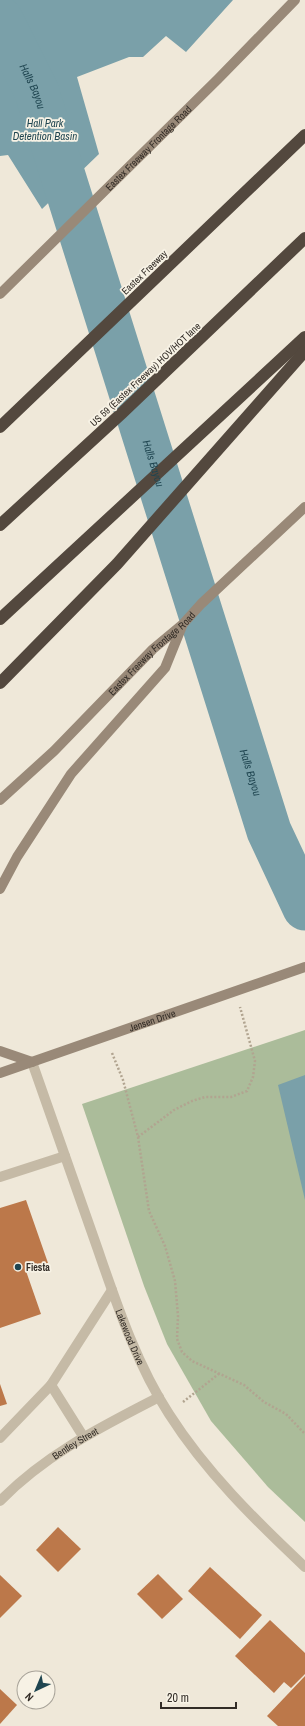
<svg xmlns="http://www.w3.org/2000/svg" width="305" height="1726" viewBox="0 0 305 1726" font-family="'Archivo Narrow',sans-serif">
	<rect width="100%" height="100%" fill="#efe8d9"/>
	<path fill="#abbc9a" d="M 305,1030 L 305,1522 L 268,1487 L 211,1421 L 167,1344 L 144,1286 L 82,1104 Z"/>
	<g fill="#7aa0a9">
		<path d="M 0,0 L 233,0 L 186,52 L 166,36 L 143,57 L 129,57 L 77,77 L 99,154 L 42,209 L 8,155 L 0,156 Z"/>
		<path d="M 305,1075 L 305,1200 L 278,1085 Z"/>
	</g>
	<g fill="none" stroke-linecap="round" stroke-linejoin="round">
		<path stroke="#7aa0a9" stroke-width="45" id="s1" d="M 0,19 L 37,93 L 269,831 L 305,908"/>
	</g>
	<g fill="#bc784a">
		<path d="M 26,1200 L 48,1263 L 26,1271 L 41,1314 L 0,1328 L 0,1208 Z"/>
		<path d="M 0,1384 L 7,1404 L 0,1406 Z"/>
		<path d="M 58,1527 L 81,1549 L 58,1572 L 36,1550 Z"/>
		<path d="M 210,1567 L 262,1615 L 240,1639 L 188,1591 Z"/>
		<path d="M 158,1574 L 183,1599 L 162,1619 L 137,1594 Z"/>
		<path d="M 0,1575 L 22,1596 L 0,1618 Z"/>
		<path d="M 270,1620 L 305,1653 L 305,1674 L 291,1688 L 284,1682 L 274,1693 L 235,1656 Z"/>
		<path d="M 305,1676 L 305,1726 L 278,1726 L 267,1716 Z"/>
		<path d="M 0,1689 L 17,1705 L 0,1724 Z"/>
	</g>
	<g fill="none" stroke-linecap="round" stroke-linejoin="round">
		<g stroke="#b1a490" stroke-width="2.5" stroke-dasharray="2 2" stroke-linecap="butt">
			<path d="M 112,1053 L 123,1080 L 138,1137 L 149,1211 L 165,1246 L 175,1281 L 178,1316 L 177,1339 L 182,1352 L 192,1361 L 244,1385 L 264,1402 L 286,1414 L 305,1434"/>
			<path d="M 138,1137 L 174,1110 L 192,1101 L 205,1097 L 231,1097 L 247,1091 L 253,1077 L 255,1061 L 240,1007"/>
			<path d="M 183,1402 L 220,1373"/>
		</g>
		<g stroke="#c5baa6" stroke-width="10">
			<path d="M 0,1177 L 65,1156"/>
			<path d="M 51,1385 L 83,1436"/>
			<path d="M 0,1438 L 51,1385 L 112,1290"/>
		</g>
		<g stroke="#c5baa6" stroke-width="10">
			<path id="s2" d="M 32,1062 C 54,1125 76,1188 98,1250 C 117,1305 137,1365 169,1414 C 206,1472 255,1520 305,1567"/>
			<path id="s3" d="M 0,1501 C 46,1454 101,1427 159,1397"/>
		</g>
		<g stroke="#998978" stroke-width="10">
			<path id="s4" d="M 0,294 L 218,79 L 295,0"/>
			<path id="s5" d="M 0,800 L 54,751 L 153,649 L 183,624 L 201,604 L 305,507"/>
			<path d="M 0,889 L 17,857 L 71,774 L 165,668 L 182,626"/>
			<path d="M 0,1051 L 32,1062"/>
			<path id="s6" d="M 0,1073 L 305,967"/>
		</g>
		<g stroke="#53483e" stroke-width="12">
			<path d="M 0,427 L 305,135"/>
			<path d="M 0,525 L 122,413 L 305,238"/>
			<path d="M 0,619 L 305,337"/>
			<path d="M 0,683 L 117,564 L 305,351"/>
		</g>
	</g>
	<circle fill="#1f4550" stroke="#f7f2e5" stroke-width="1.5" cx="18" cy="1267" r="4"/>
	<g text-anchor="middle" stroke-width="3.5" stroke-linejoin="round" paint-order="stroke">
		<g font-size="10" fill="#322c26" stroke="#f7f2e5">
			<text dy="4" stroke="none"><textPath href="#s4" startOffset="208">Eastex Freeway Frontage Road</textPath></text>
			<text transform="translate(144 272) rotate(-44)" y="4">Eastex Freeway</text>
			<text transform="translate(145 374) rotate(-43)" y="4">US 59 (Eastex Freeway) HOV/HOT lane</text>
			<text dy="4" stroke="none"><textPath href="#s5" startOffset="211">Eastex Freeway Frontage Road</textPath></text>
			<text dy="4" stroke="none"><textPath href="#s6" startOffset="161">Jensen Drive</textPath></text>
			<text dy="4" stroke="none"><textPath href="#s2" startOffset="292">Lakewood Drive</textPath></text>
			<text dy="4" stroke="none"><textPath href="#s3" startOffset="95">Bentley Street</textPath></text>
		</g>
		<g font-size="10" font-weight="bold" fill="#322c26" stroke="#f7f2e5" text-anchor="start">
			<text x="26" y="1271">Fiesta</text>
		</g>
		<g font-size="11" font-style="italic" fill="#1f4550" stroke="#f7f2e5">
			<text dy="4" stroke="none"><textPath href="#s1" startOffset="75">Halls Bayou</textPath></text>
			<text x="45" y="127">Hall Park<tspan x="45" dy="13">Detention Basin</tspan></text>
			<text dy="4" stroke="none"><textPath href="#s1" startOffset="471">Halls Bayou</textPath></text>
			<text dy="4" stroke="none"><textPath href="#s1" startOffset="795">Halls Bayou</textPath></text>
		</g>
	</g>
	<g transform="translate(36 1690) rotate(224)"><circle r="19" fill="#f7f2e5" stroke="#a8a399"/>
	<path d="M0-3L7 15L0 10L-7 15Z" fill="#1f4550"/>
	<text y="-6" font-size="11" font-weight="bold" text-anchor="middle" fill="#322c26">N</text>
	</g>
	<path d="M161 1702v6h75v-6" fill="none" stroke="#322c26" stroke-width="2"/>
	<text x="167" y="1702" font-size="12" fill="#322c26" stroke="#f7f2e5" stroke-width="3" paint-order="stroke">20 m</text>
</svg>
